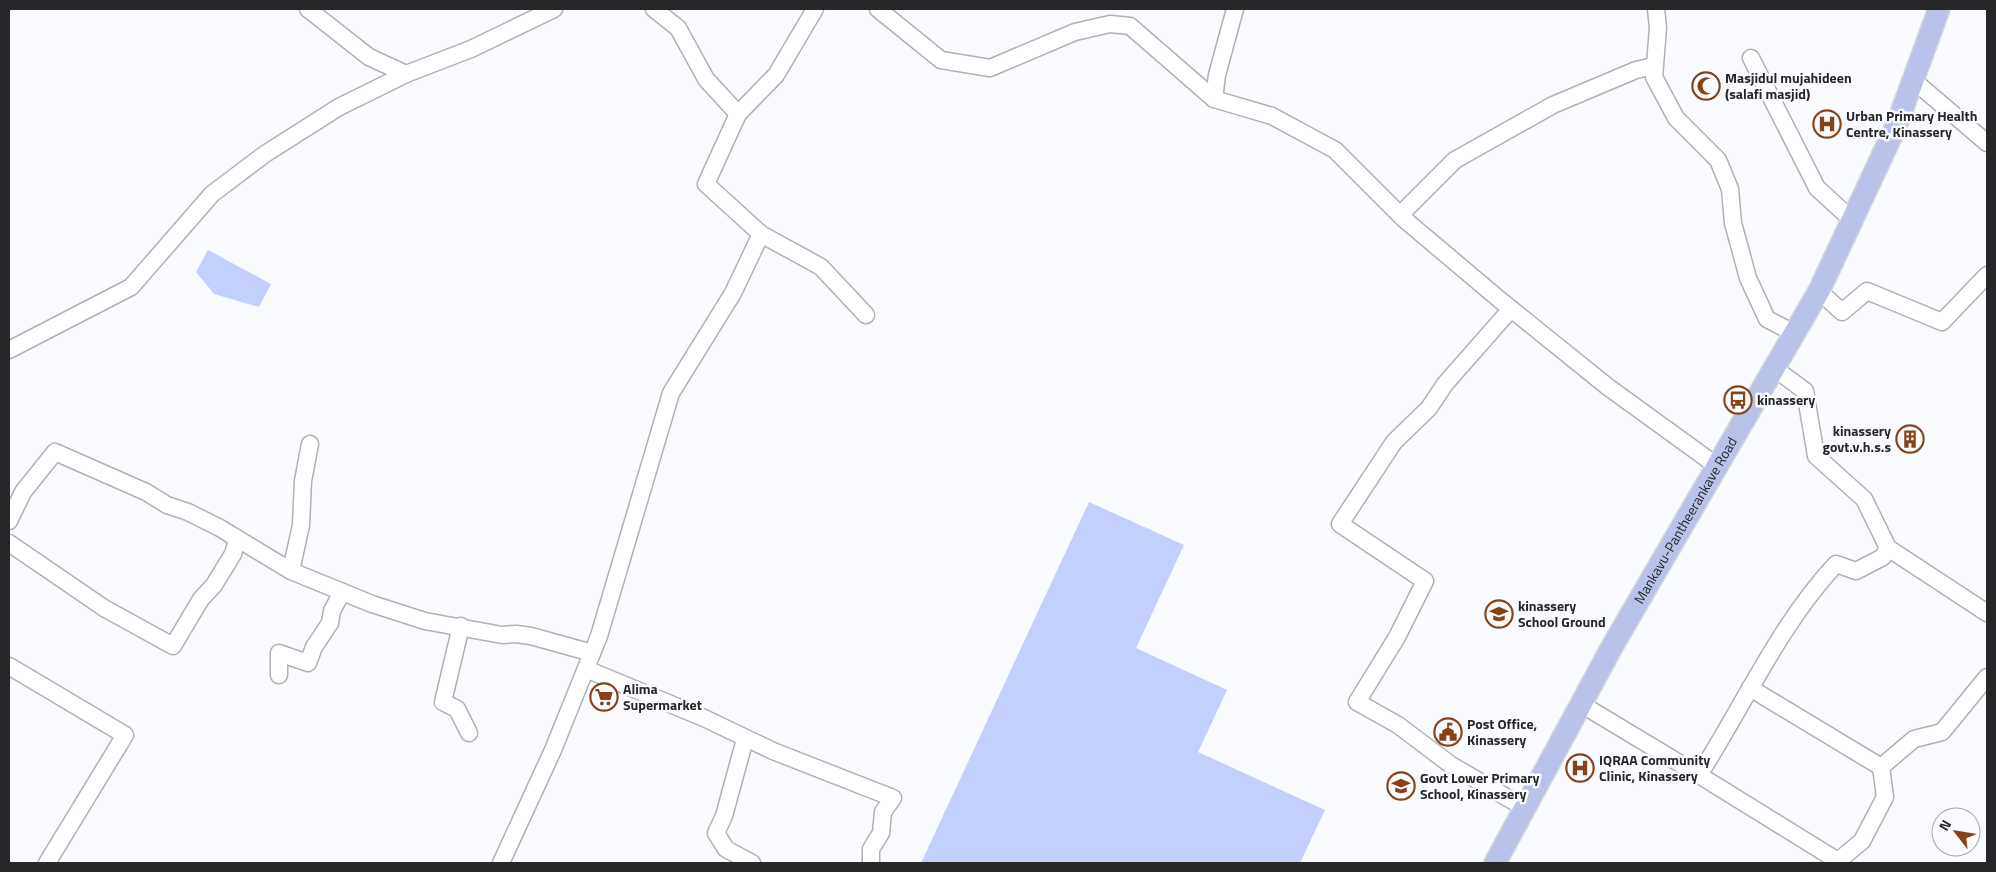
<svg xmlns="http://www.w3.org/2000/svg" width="1996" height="872" viewBox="0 0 1996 872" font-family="'Titillium Web',sans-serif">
	<rect width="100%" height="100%" fill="#f9fbff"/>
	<g fill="#c3d0fe">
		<path d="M 208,250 L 271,284 L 259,307 L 214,294 L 196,272 Z"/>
		<path d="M 1089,502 L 1184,545 L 1136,648 L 1227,690 L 1198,752 L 1325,810 L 1300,863 L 921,863 Z"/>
	</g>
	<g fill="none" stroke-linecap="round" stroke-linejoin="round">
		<g stroke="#b0b1b6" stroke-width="19">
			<g id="minor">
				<path d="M 308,9 L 369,57 L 406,74 L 471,49 L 554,9"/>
				<path d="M 654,9 L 678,28 L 706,79 L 738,114"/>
				<path d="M 878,9 L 941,60 L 990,68 L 1075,32 L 1110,24 L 1130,26 L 1214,99"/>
				<path d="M 1235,9 L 1217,75 L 1214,99 L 1272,116 L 1335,150 L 1404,219 L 1500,300 L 1608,387 L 1717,466"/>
				<path d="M 1656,9 L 1658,28 L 1654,77 L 1676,118 L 1718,160 L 1730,189 L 1733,223 L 1748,278 L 1767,319 L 1794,333"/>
				<path d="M 1751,58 L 1817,188 L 1852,220"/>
				<path d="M 1913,80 L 1987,143"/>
				<path d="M 1400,215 L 1455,160 L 1553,105 L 1636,70 L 1654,66"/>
				<path d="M 761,234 L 821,267 L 866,315"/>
				<path d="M 1819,291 L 1842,312 L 1867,291 L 1942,322 L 1987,275"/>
				<path d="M 1511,309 L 1445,384 L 1429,408 L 1394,442 L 1340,524 L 1425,581 L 1397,637 L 1357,702 L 1398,725 L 1451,765 L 1525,808"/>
				<path d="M 9,350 L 131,287 L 212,194 L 265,154 L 339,107 L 406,74"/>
				<path d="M 1774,368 L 1805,391 L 1816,456 L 1864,499 L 1888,548 L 1987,613"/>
				<path d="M 9,521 L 23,492 L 55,452 L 146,492 L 167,505 L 188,512 L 220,528 L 291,571 L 372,604 L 425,621 L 502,635 L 516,634 L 531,636 L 592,653"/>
				<path d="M 9,543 L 104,608 L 173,646 L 201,599 L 214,585 L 233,554 L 237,540"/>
				<path d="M 291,571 L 301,525 L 303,481 L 310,444"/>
				<path d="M 461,626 L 443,702 L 457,709 L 469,733"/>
				<path d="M 9,666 L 125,735 L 47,863"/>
				<path d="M 586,669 L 704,718 L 773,751 L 893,798 L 883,812 L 881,833 L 871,849 L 871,863"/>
				<path d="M 279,675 L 279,653 L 308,663 L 314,647 L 330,623 L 332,611 L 342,592"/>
				<path d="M 1750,688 L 1881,767 L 1914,739 L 1942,732 L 1987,677"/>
				<path d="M 1581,704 L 1699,775 C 1744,705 1779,625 1836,564 L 1856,571 L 1883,557 L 1888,548"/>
				<path d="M 745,739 L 724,816 L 716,833 L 726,849 L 752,863"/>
				<path d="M 1699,775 L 1838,861 L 1862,841 L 1885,797 L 1881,767"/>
				<path d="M 501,863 L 553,750 L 599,636 L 671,393 L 733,293 L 761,234 L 706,184 L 738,114 L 776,75 L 815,9"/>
			</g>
		</g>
		<g stroke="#d8d8d8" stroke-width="24">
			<g id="major">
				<path id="s1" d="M 1495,863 L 1613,645 L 1819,291 L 1897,124 L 1939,9"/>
			</g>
		</g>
		<use href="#minor" stroke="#fff" stroke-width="16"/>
		<use href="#major" stroke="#b9c3e9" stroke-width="21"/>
	</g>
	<defs>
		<g id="mosque-ring" transform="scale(1.4375)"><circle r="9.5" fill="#f9fbff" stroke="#874317" stroke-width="1.5"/><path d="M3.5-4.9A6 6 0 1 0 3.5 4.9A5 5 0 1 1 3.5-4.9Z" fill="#874317"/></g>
		<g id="hospital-ring" transform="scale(1.4375)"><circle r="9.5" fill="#f9fbff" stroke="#874317" stroke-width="1.5"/><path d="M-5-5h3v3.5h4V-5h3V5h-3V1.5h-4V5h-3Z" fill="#874317"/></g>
		<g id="bus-ring" transform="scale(1.4375)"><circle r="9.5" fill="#f9fbff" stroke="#874317" stroke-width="1.5"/><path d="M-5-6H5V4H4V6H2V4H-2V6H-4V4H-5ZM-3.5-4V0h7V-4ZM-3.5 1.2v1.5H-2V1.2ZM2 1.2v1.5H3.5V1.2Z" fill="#874317"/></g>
		<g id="building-ring" transform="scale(1.4375)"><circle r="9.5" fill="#f9fbff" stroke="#874317" stroke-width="1.5"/><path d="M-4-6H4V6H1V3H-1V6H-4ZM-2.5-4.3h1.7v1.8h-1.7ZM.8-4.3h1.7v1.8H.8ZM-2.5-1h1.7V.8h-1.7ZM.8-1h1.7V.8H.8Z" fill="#874317"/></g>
		<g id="school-ring" transform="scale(1.4375)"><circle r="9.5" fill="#f9fbff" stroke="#874317" stroke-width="1.5"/><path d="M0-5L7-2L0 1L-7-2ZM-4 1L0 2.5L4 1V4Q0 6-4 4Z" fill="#874317"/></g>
		<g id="supermarket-ring" transform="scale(1.4375)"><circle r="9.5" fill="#f9fbff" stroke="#874317" stroke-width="1.5"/><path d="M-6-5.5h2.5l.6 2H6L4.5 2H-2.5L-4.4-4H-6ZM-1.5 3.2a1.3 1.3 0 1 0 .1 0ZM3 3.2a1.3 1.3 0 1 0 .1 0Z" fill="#874317"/></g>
		<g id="civic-ring" transform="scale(1.4375)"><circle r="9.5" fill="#f9fbff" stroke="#874317" stroke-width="1.5"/><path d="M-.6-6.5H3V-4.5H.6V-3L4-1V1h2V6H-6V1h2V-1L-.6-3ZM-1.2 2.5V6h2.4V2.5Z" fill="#874317"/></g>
	</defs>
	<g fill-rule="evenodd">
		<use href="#mosque-ring" x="1706" y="86"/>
		<use href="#hospital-ring" x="1827" y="124"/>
		<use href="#bus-ring" x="1738" y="400"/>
		<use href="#building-ring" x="1910" y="439"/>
		<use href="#school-ring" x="1499" y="614"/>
		<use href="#supermarket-ring" x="604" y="697"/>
		<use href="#civic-ring" x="1448" y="732"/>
		<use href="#hospital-ring" x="1580" y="768"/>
		<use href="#school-ring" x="1401" y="786"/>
	</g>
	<g text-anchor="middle" stroke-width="5" stroke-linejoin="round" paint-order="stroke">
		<g font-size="14" font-weight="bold" fill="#272729" stroke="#f9fbff" text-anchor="start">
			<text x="1725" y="83">Masjidul mujahideen<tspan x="1725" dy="16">(salafi masjid)</tspan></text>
			<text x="1846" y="121">Urban Primary Health<tspan x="1846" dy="16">Centre, Kinassery</tspan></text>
			<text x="1757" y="405">kinassery</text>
			<text x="1891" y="436" text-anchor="end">kinassery<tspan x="1891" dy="16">govt.v.h.s.s</tspan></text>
			<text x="1518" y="611">kinassery<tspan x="1518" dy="16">School Ground</tspan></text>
			<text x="623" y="694">Alima<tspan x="623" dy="16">Supermarket</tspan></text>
			<text x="1467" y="729">Post Office,<tspan x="1467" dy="16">Kinassery</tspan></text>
			<text x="1599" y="765">IQRAA Community<tspan x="1599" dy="16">Clinic, Kinassery</tspan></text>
			<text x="1420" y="783">Govt Lower Primary<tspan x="1420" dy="16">School, Kinassery</tspan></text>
		</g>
		<g font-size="14" fill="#272729" stroke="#f9fbff">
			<text dy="5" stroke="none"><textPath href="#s1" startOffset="392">Mankavu-Pantheerankave Road</textPath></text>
		</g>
	</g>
	<rect width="1996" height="872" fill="none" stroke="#272729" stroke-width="20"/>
	<g transform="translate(1956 832) rotate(301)"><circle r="24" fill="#f9fbff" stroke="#a5a6a9"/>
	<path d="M0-4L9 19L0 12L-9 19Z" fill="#874317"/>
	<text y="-8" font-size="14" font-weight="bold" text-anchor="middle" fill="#272729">N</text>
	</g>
</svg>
